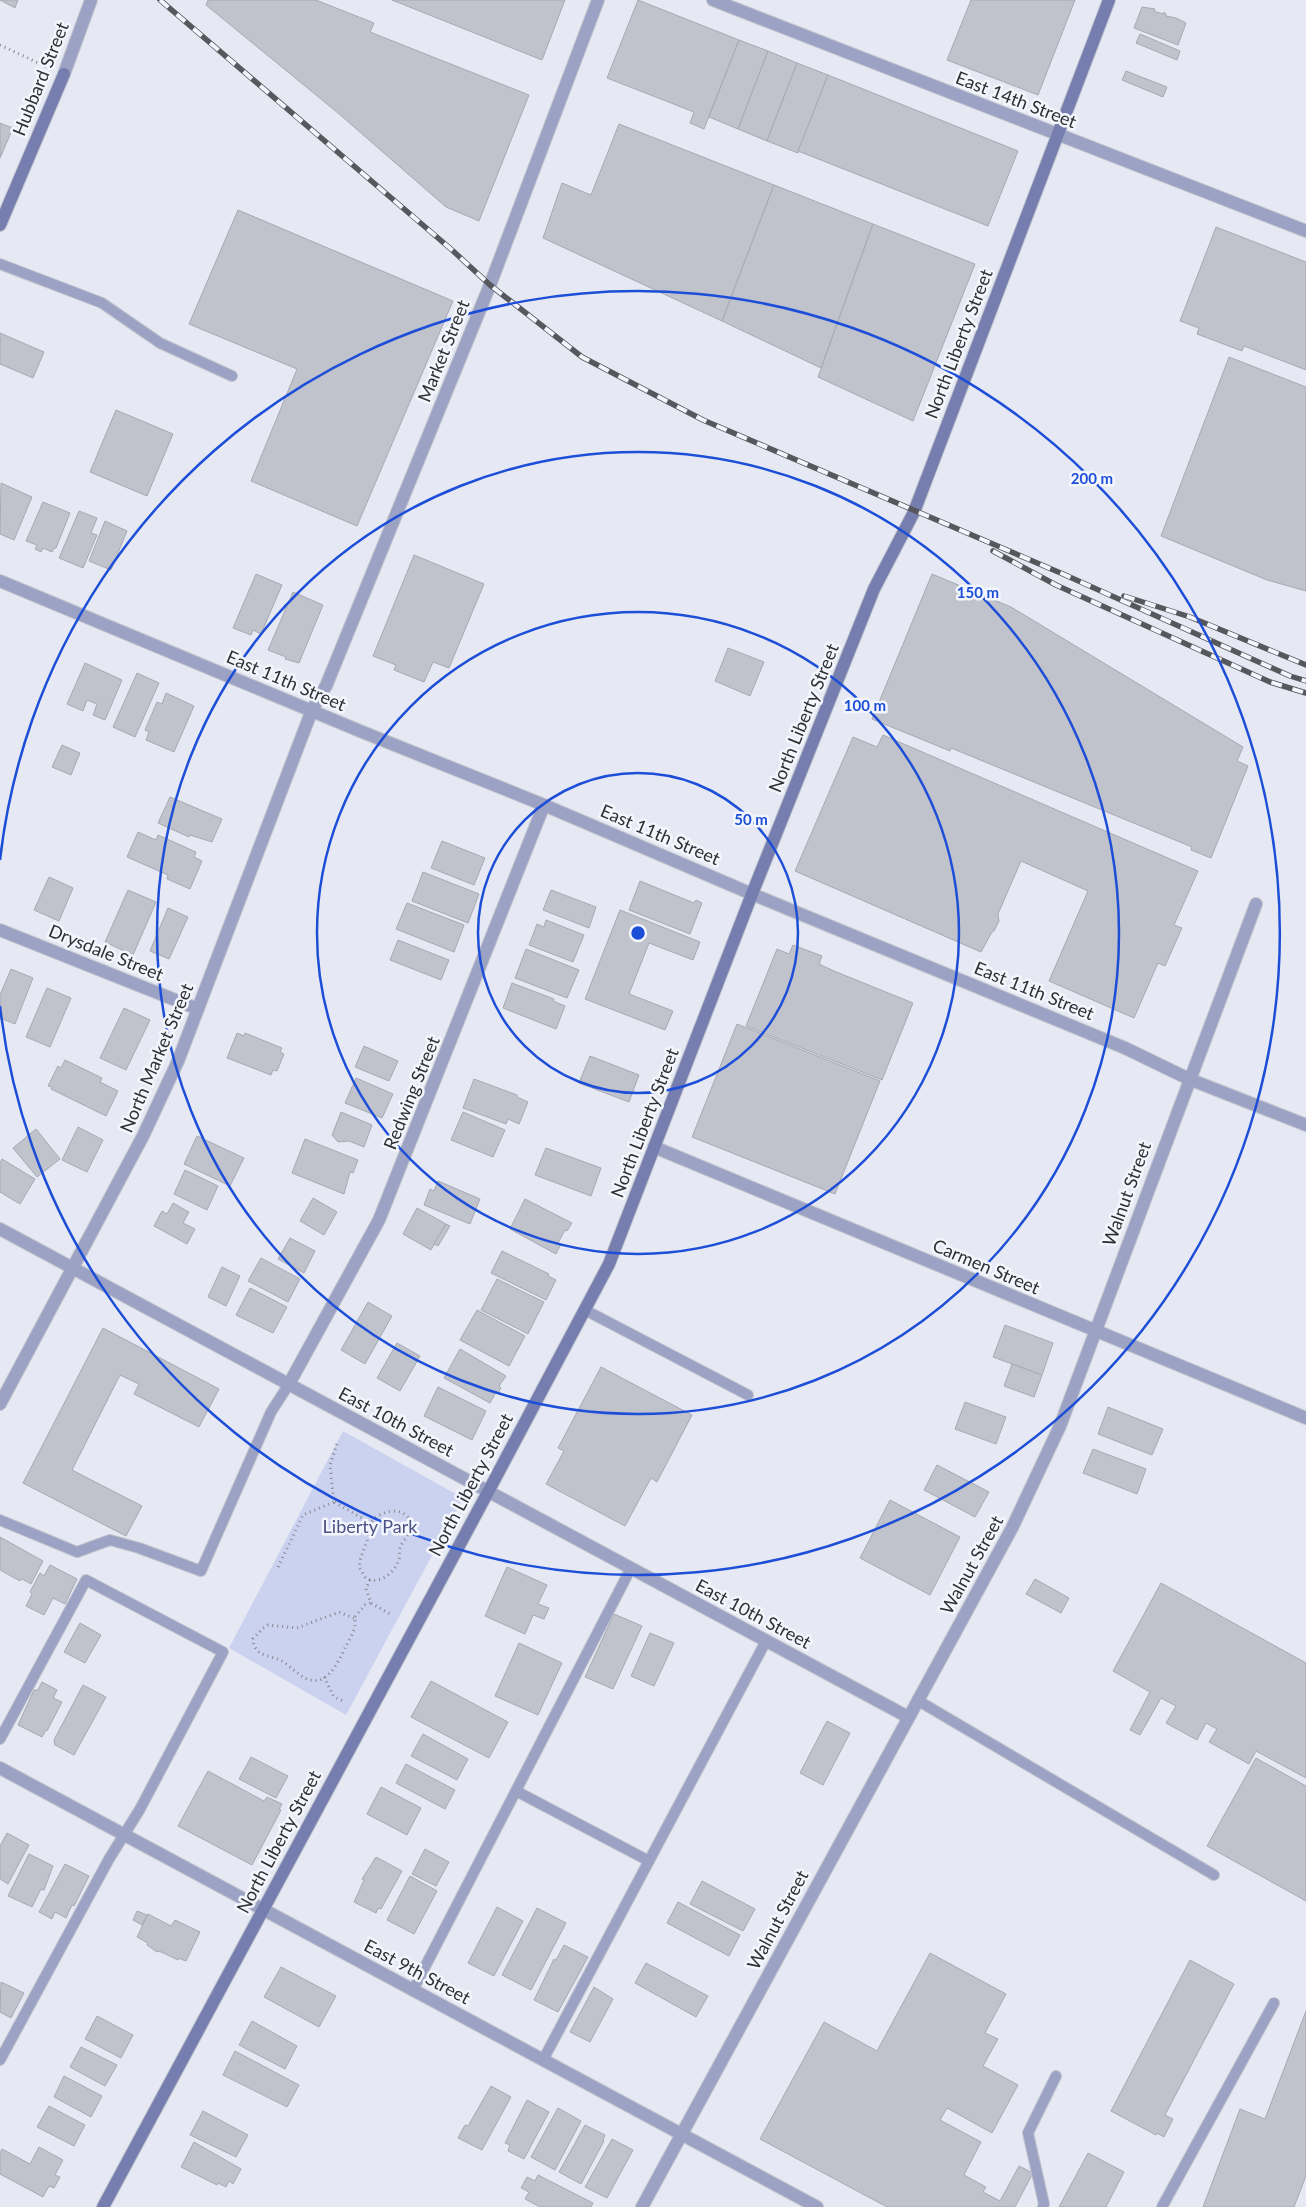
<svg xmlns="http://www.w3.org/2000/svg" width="1306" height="2207" viewBox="0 0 1306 2207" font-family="Lato,sans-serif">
	<rect width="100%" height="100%" fill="#e6e9f3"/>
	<path fill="#cbd2ef" d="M 343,1431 L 463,1498 L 346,1715 L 229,1648 Z"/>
	<g fill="#c0c2cc" stroke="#a7a9b2">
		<path d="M 0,0 L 18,0 L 15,8 Z"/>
		<path d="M 208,0 L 316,0 L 374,23 L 370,32 L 529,95 L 479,221 L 446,207 L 338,113 L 206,5 Z"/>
		<path d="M 392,0 L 565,0 L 542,60 Z"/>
		<path d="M 638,0 L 739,40 L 704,129 L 690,123 L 694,112 L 607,78 Z"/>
		<path d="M 971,0 L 1075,0 L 1038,95 L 947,60 Z"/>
		<path d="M 1142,7 L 1155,9 L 1154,11 L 1163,14 L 1164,12 L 1166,14 L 1166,16 L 1176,18 L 1186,23 L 1178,45 L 1134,28 Z"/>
		<path d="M 1140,34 L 1180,51 L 1177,60 L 1136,43 Z"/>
		<path d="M 739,40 L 768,51 L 738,129 L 709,117 Z"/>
		<path d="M 768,51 L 797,63 L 767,141 L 738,129 Z"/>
		<path d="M 797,63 L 828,75 L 798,153 L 767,141 Z"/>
		<path d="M 1126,71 L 1167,87 L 1163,97 L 1122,80 Z"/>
		<path d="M 828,75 L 1018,151 L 988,226 L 798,151 Z"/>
		<path d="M 0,123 L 13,128 L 0,158 Z"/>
		<path d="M 619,124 L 774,185 L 722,321 L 543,238 L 562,183 L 591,195 Z"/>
		<path d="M 774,185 L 873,224 L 821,368 L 722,321 Z"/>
		<path d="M 238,210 L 453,301 L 357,526 L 251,481 L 297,369 L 189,324 Z"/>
		<path d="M 873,224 L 975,264 L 913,421 L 818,377 Z"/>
		<path d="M 1216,227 L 1306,262 L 1306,370 L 1244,346 L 1242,351 L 1197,334 L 1199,328 L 1180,321 Z"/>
		<path d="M 0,333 L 44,352 L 33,378 L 0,364 Z"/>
		<path d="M 1229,357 L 1306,387 L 1306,591 L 1267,580 L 1161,536 Z"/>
		<path d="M 116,410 L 173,434 L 147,496 L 90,472 Z"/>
		<path d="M 1,483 L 32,497 L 14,540 L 0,534 Z"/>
		<path d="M 43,502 L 70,513 L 56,548 L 54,548 L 52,552 L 43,548 L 41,552 L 35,549 L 37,545 L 26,541 Z"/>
		<path d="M 79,511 L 97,518 L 91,533 L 97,535 L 83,568 L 59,558 Z"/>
		<path d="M 105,521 L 127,531 L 111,570 L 89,561 Z"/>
		<path d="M 414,555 L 484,584 L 449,668 L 433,662 L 424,682 L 394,670 L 396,665 L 373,656 Z"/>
		<path d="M 256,574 L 282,585 L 261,634 L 253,630 L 251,635 L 233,628 Z"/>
		<path d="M 932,574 L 1011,607 L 1243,747 L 1237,761 L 1248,766 L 1211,858 L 1191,850 L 1192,847 L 951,748 L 950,751 L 872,719 Z"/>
		<path d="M 293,592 L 323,605 L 299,663 L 285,659 L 286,657 L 268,650 Z"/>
		<path d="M 728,648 L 764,662 L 750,696 L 715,681 Z"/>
		<path d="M 85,663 L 122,680 L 105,720 L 93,715 L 97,704 L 87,700 L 83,711 L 67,704 Z"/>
		<path d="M 137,673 L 159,683 L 135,737 L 113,727 Z"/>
		<path d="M 166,693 L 194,706 L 174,752 L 146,740 L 149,732 L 145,730 L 157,702 L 162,704 Z"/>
		<path d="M 883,735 L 1198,871 L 1174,925 L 1182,928 L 1165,966 L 1158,963 L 1134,1018 L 1049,981 L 1088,891 L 1021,861 L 998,914 L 999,921 L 994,931 L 992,932 L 981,952 L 795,871 L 853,737 L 877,747 Z"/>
		<path d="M 62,745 L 80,753 L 71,775 L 52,767 Z"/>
		<path d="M 170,797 L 222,819 L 212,842 L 190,835 L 189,837 L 158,823 Z"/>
		<path d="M 138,832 L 156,840 L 158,835 L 196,852 L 194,857 L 202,861 L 190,889 L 167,879 L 168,875 L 127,857 Z"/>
		<path d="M 442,841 L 485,858 L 474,885 L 431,868 Z"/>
		<path d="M 423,872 L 479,894 L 468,923 L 412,901 Z"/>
		<path d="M 49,877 L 73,888 L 59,921 L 34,910 Z"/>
		<path d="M 640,881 L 694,903 L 696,900 L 702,903 L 690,934 L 629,910 Z"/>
		<path d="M 128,890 L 156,902 L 133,955 L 105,942 Z"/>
		<path d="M 551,890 L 596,907 L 589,928 L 543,910 Z"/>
		<path d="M 407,903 L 464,925 L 454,952 L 396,929 Z"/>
		<path d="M 168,908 L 188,917 L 169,959 L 150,951 Z"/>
		<path d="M 620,910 L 700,942 L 693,960 L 649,943 L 629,994 L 673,1011 L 665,1030 L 585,999 Z"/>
		<path d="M 546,920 L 584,935 L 573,962 L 529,945 L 537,924 L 544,927 Z"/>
		<path d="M 398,940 L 449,960 L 441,980 L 390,960 Z"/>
		<path d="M 793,945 L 822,956 L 819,964 L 834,971 L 913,1003 L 882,1080 L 746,1026 L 777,949 L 789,954 Z"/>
		<path d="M 526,949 L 579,970 L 567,998 L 515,978 Z"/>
		<path d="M 11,969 L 33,978 L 15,1024 L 0,1018 L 0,995 Z"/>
		<path d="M 512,983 L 554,999 L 553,1001 L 565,1006 L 556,1029 L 503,1008 Z"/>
		<path d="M 47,988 L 71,998 L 50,1047 L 26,1037 Z"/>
		<path d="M 124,1008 L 150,1020 L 126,1070 L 100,1058 Z"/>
		<path d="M 737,1024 L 880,1081 L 835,1194 L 692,1137 Z"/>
		<path d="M 237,1033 L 244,1036 L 245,1033 L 282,1048 L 280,1052 L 284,1054 L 277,1071 L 273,1070 L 271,1075 L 227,1058 Z"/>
		<path d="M 364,1046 L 398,1061 L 389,1081 L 355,1067 Z"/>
		<path d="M 590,1056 L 639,1075 L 629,1102 L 579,1083 Z"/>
		<path d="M 65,1060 L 102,1078 L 100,1082 L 118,1091 L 106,1116 L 51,1089 L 52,1087 L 48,1086 L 58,1066 L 61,1068 Z"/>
		<path d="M 356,1078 L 393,1094 L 382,1118 L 345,1103 Z"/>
		<path d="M 474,1079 L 517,1095 L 517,1097 L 528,1102 L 519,1124 L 508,1119 L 506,1124 L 463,1108 Z"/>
		<path d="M 341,1112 L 372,1125 L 364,1147 L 349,1141 L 338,1142 L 332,1135 Z"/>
		<path d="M 463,1112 L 505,1130 L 493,1157 L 451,1140 Z"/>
		<path d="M 78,1127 L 103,1140 L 87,1172 L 62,1160 Z"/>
		<path d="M 36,1129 L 60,1159 L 37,1177 L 13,1148 Z"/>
		<path d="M 197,1136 L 244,1158 L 230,1186 L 184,1164 Z"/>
		<path d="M 305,1139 L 358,1160 L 353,1173 L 350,1172 L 344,1194 L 292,1173 Z"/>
		<path d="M 546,1148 L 601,1168 L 591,1196 L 535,1175 Z"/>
		<path d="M 2,1159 L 35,1179 L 20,1204 L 0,1192 L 0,1163 Z"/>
		<path d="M 185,1170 L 218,1186 L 207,1210 L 174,1194 Z"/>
		<path d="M 438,1181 L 480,1199 L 470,1224 L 424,1205 L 430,1189 L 434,1191 Z"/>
		<path d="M 313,1198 L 337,1212 L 324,1235 L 300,1221 Z"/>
		<path d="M 525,1199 L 572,1223 L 567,1231 L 565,1230 L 558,1243 L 561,1244 L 556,1254 L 510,1229 Z"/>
		<path d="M 173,1203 L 189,1212 L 183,1223 L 195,1229 L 187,1244 L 154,1226 L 162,1211 L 167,1214 Z"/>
		<path d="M 417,1208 L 446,1224 L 431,1250 L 403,1234 Z"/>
		<path d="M 446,1224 L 450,1226 L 438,1246 L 434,1244 Z"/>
		<path d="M 290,1238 L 315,1251 L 304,1273 L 278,1259 Z"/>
		<path d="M 502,1251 L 549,1274 L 548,1276 L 556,1280 L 546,1300 L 491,1273 Z"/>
		<path d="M 261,1258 L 300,1279 L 288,1302 L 248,1281 Z"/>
		<path d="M 222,1267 L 240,1276 L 226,1306 L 208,1297 Z"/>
		<path d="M 497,1279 L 544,1302 L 528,1334 L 481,1310 Z"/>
		<path d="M 250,1288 L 287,1307 L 273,1333 L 236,1315 Z"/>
		<path d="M 368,1302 L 392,1316 L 365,1364 L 341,1350 Z"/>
		<path d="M 477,1310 L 525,1336 L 509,1366 L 460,1340 Z"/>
		<path d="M 1005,1325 L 1053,1343 L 1042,1375 L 993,1357 Z"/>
		<path d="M 103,1328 L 219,1389 L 199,1427 L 134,1394 L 139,1384 L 120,1375 L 72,1470 L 142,1506 L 126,1536 L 23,1483 Z"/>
		<path d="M 397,1343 L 420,1356 L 400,1391 L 377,1378 Z"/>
		<path d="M 460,1349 L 506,1376 L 499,1386 L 501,1388 L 498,1393 L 496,1392 L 490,1403 L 444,1378 Z"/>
		<path d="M 1012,1364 L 1042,1375 L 1034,1397 L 1004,1386 Z"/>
		<path d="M 601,1367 L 692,1415 L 657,1482 L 651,1478 L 625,1526 L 546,1484 L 564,1451 L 558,1448 Z"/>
		<path d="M 438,1387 L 486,1411 L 472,1440 L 424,1416 Z"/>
		<path d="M 965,1402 L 1006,1417 L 996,1444 L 955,1429 Z"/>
		<path d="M 1108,1407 L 1163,1429 L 1152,1455 L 1098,1434 Z"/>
		<path d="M 1093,1449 L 1146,1469 L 1137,1494 L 1083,1473 Z"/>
		<path d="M 937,1465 L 989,1492 L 975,1517 L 924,1490 Z"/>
		<path d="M 890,1500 L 960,1537 L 930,1595 L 860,1558 Z"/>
		<path d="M 0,1537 L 43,1561 L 31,1584 L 22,1579 L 20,1581 L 0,1570 Z"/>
		<path d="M 50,1565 L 77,1579 L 65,1604 L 53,1598 L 44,1615 L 26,1606 L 32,1594 L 30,1592 L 40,1573 L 44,1576 Z"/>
		<path d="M 507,1567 L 547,1585 L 538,1604 L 549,1608 L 544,1619 L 533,1615 L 525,1634 L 485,1616 Z"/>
		<path d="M 1035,1579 L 1069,1598 L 1061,1613 L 1026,1594 Z"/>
		<path d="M 1161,1583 L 1306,1663 L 1306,1778 L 1256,1751 L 1249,1764 L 1209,1742 L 1217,1729 L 1206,1723 L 1197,1740 L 1166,1723 L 1176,1706 L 1161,1698 L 1140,1735 L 1130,1730 L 1150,1692 L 1113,1671 Z"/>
		<path d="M 614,1614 L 642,1626 L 613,1689 L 585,1677 Z"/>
		<path d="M 80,1623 L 101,1635 L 85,1663 L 64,1652 Z"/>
		<path d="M 650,1633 L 674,1643 L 654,1686 L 631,1676 Z"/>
		<path d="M 519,1643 L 562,1663 L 538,1715 L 495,1696 Z"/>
		<path d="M 431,1681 L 508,1722 L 489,1758 L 411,1717 Z"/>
		<path d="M 42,1682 L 57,1690 L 53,1698 L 62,1702 L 47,1731 L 46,1730 L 42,1737 L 18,1725 L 34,1690 L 38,1690 Z"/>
		<path d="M 83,1685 L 106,1697 L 74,1755 L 55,1745 L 54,1740 Z"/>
		<path d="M 827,1721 L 850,1733 L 823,1785 L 800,1773 Z"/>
		<path d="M 423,1734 L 468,1759 L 457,1780 L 411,1756 Z"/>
		<path d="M 251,1757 L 288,1776 L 276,1798 L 239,1779 Z"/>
		<path d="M 1256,1758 L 1306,1786 L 1306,1901 L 1207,1846 Z"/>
		<path d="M 406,1764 L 455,1790 L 445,1809 L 396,1783 Z"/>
		<path d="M 208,1771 L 264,1801 L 267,1797 L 282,1804 L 279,1809 L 281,1810 L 252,1865 L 178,1826 Z"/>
		<path d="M 381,1787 L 421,1808 L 407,1835 L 367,1814 Z"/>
		<path d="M 7,1833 L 29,1845 L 8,1884 L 0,1879 L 0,1846 Z"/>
		<path d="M 425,1849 L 449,1862 L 436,1886 L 412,1874 Z"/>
		<path d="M 29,1854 L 53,1866 L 44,1890 L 41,1889 L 32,1907 L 8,1896 Z"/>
		<path d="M 376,1857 L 402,1871 L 381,1909 L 378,1908 L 376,1913 L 354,1902 L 364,1880 L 362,1879 Z"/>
		<path d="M 65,1864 L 89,1876 L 74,1906 L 72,1905 L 66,1918 L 55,1912 L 52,1919 L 39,1912 Z"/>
		<path d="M 410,1876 L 437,1891 L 414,1934 L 387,1920 Z"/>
		<path d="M 702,1881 L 755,1909 L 743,1931 L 690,1904 Z"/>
		<path d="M 678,1902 L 740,1935 L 729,1956 L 667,1923 Z"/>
		<path d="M 497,1907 L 523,1921 L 494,1976 L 468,1963 Z"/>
		<path d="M 537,1908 L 566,1923 L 531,1990 L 502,1975 Z"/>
		<path d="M 137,1911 L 147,1915 L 142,1925 L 133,1920 Z"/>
		<path d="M 148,1914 L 171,1926 L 175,1920 L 200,1932 L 186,1961 L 178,1958 L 178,1960 L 159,1951 L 157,1952 L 147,1945 L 148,1943 L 137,1937 Z"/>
		<path d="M 564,1945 L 588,1957 L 558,2012 L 534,2000 L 554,1959 L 556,1960 Z"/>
		<path d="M 930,1953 L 1006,1994 L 985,2033 L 998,2039 L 983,2066 L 1018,2085 L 992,2133 L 947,2108 L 940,2120 L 981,2142 L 964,2175 L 986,2187 L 983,2192 L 1000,2201 L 1019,2166 L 1033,2173 L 1015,2207 L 887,2207 L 760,2139 L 824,2022 L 877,2051 Z"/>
		<path d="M 1190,1960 L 1234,1984 L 1165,2115 L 1173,2119 L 1164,2137 L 1157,2133 L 1156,2135 L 1111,2111 Z"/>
		<path d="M 646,1963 L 708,1996 L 696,2017 L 635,1983 Z"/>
		<path d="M 281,1967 L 336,1996 L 319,2027 L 264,1997 Z"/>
		<path d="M 1,1982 L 24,1993 L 11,2018 L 0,2012 Z"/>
		<path d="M 594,1987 L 613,1999 L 590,2042 L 570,2032 Z"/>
		<path d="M 1306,2011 L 1306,2176 L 1294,2207 L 1203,2207 L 1240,2109 L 1265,2119 Z"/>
		<path d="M 97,2016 L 133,2035 L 121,2058 L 85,2039 Z"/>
		<path d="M 252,2021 L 297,2046 L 285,2069 L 239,2045 Z"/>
		<path d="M 81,2047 L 117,2065 L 105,2086 L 70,2067 Z"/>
		<path d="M 235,2051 L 299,2085 L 287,2107 L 223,2075 Z"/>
		<path d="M 64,2076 L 102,2096 L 91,2117 L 54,2097 Z"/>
		<path d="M 491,2086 L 511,2097 L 482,2150 L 458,2138 L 465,2125 L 468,2126 Z"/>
		<path d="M 527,2100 L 549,2112 L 524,2159 L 508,2151 L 510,2145 L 505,2143 Z"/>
		<path d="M 49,2106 L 85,2125 L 74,2146 L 37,2127 Z"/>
		<path d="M 558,2108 L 581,2121 L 555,2170 L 531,2157 Z"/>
		<path d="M 203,2111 L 248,2135 L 236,2157 L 190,2135 Z"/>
		<path d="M 585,2125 L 605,2135 L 603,2140 L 604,2141 L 581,2184 L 559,2172 Z"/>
		<path d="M 612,2139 L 633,2150 L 607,2198 L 585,2187 Z"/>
		<path d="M 194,2142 L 241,2169 L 233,2184 L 229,2181 L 226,2187 L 218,2183 L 217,2185 L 181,2167 Z"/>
		<path d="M 39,2147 L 63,2160 L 55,2175 L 60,2177 L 54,2188 L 49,2186 L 43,2197 L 0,2174 L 0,2153 L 2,2149 L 30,2164 Z"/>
		<path d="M 1088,2153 L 1124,2172 L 1106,2207 L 1059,2207 Z"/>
		<path d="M 538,2175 L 593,2203 L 591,2207 L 540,2207 L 525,2199 L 529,2192 L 521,2188 L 527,2177 L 535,2181 Z"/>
	</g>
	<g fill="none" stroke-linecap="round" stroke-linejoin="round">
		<g stroke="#c1c4cd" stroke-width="12">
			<g id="lane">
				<path d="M 0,264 L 102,303 L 160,343 L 232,376"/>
				<path d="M 585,1310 L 748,1395"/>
				<path d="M 0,1520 L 77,1552 L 110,1540 L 139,1548 L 201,1571 L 271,1412 L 289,1384"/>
				<path d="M 917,1700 L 1214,1875"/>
				<path d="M 0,1739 L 86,1580 L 223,1652 L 140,1809 L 109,1859 L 0,2060"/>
				<path d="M 516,1791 L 649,1861"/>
				<path d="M 413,1990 L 631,1568"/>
				<path d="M 543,2060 L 766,1641"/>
				<path d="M 1043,2207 L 1044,2204 L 1028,2133 L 1056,2076"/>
				<path d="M 1162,2207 L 1274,2003"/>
			</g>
		</g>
		<g stroke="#c1c4cd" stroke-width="14">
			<g id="street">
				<path d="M 713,0 L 1306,231"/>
				<path d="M 64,74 L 91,0"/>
				<path d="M 0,581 L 360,731 L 544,805 L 752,894 L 1125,1048 L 1189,1079 L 1306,1125"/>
				<path d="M 0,930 L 198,1009"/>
				<path d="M 654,1147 L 1306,1418"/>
				<path d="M 0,1229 L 908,1717"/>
				<path d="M 289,1384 L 379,1220 L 544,805"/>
				<path d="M 0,1404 L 143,1136 L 178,1061 L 312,710 L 326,686 L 490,285 L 598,0"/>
				<path d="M 0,1768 L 817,2207"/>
				<path d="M 642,2207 L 1012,1528 L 1060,1426 L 1256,904"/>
			</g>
		</g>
		<g stroke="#c1c4cd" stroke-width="14">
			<g id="secondary">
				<path d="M 0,225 L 64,74"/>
				<path d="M 103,2207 L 488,1492 L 609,1264 L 752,894 L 874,589 L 914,512 L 1109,0"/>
			</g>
		</g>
		<g stroke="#85878d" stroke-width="3" stroke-dasharray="1 4" stroke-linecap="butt">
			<path d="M 0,45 L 49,68"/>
			<path d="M 337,1444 L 330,1465 L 334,1502 L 371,1523"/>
			<path d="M 278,1567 L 303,1515 L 334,1502"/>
			<path d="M 370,1580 L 365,1577 L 359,1567 C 360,1556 365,1548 368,1538 C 369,1533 369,1527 371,1523 C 379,1510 402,1506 410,1520 C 415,1530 403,1539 400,1548 C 399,1552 400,1556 399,1559 C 395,1572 383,1582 370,1580 L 366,1589 L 371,1603 L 390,1614"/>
			<path d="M 354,1618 L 339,1612 L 297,1628 L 268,1625 L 263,1628 L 253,1639 C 254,1656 268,1655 280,1660 C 293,1666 306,1688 324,1678 C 334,1672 341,1656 346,1646 C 350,1638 358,1627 354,1618 L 365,1605 L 371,1603"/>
			<path d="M 324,1677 L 334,1697 L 343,1701"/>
		</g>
		<use href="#lane" stroke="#9ba2c3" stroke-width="10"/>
		<use href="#street" stroke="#9ba2c3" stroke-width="12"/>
		<use href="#secondary" stroke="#757eaf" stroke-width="12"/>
		<g stroke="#57585d" stroke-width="5.5">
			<g id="rail">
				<path d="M 160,0 L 452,250 L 490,285 L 582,357 L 703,420 L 1063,574 L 1290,676 L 1306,681"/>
				<path d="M 993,551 L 1056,585 L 1270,682 L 1306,693"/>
				<path d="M 1124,596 L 1190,617 L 1306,665"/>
			</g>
		</g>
		<use href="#rail" stroke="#f4f6fe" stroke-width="4" stroke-dasharray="11" stroke-linecap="butt"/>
	</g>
	<g fill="none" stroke="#1d4ed8" stroke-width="2.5">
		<circle cx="638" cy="933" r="160"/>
		<circle cx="638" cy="933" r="321"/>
		<circle cx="638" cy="933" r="481"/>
		<path d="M0 860A642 642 0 1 1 0 1006"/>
	</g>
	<g text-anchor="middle" stroke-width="5" stroke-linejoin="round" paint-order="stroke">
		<g font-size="18" fill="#2f3033" stroke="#f4f6fe">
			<text transform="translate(41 79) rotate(-68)" y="6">Hubbard Street</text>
			<text transform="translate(1016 100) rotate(21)" y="6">East 14th Street</text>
			<text transform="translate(959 344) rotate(-69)" y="6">North Liberty Street</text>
			<text transform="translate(444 351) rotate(-68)" y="6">Market Street</text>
			<text transform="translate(286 681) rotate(23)" y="6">East 11th Street</text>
			<text transform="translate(804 718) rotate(-68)" y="6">North Liberty Street</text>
			<text transform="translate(660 835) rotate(23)" y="6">East 11th Street</text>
			<text transform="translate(106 953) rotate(22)" y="6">Drysdale Street</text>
			<text transform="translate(1034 991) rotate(22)" y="6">East 11th Street</text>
			<text transform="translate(157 1058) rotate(-67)" y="6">North Market Street</text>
			<text transform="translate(412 1093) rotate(-68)" y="6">Redwing Street</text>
			<text transform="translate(645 1123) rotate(-69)" y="6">North Liberty Street</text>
			<text transform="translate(1127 1194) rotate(-70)" y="6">Walnut Street</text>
			<text transform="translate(986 1267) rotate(23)" y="6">Carmen Street</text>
			<text transform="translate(396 1422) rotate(28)" y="6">East 10th Street</text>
			<text transform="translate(471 1485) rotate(-62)" y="6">North Liberty Street</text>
			<text transform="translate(972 1565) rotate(-61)" y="6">Walnut Street</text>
			<text transform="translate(753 1614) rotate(28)" y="6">East 10th Street</text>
			<text transform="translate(279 1842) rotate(-62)" y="6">North Liberty Street</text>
			<text transform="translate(778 1920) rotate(-62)" y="6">Walnut Street</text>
			<text transform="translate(417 1972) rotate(28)" y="6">East 9th Street</text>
		</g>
		<g font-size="18" fill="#4a5283" stroke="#f4f6fe">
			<text x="370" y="1533">Liberty Park</text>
		</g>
	</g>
	<circle cx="638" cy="933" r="8" fill="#1d4ed8" stroke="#f4f6fe" stroke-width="2.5"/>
	<g font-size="15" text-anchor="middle" font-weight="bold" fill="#1d4ed8" stroke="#f4f6fe" stroke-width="5" stroke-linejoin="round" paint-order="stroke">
		<text x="1092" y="484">200 m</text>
		<text x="978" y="598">150 m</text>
		<text x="865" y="711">100 m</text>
		<text x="751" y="825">50 m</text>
	</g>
</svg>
